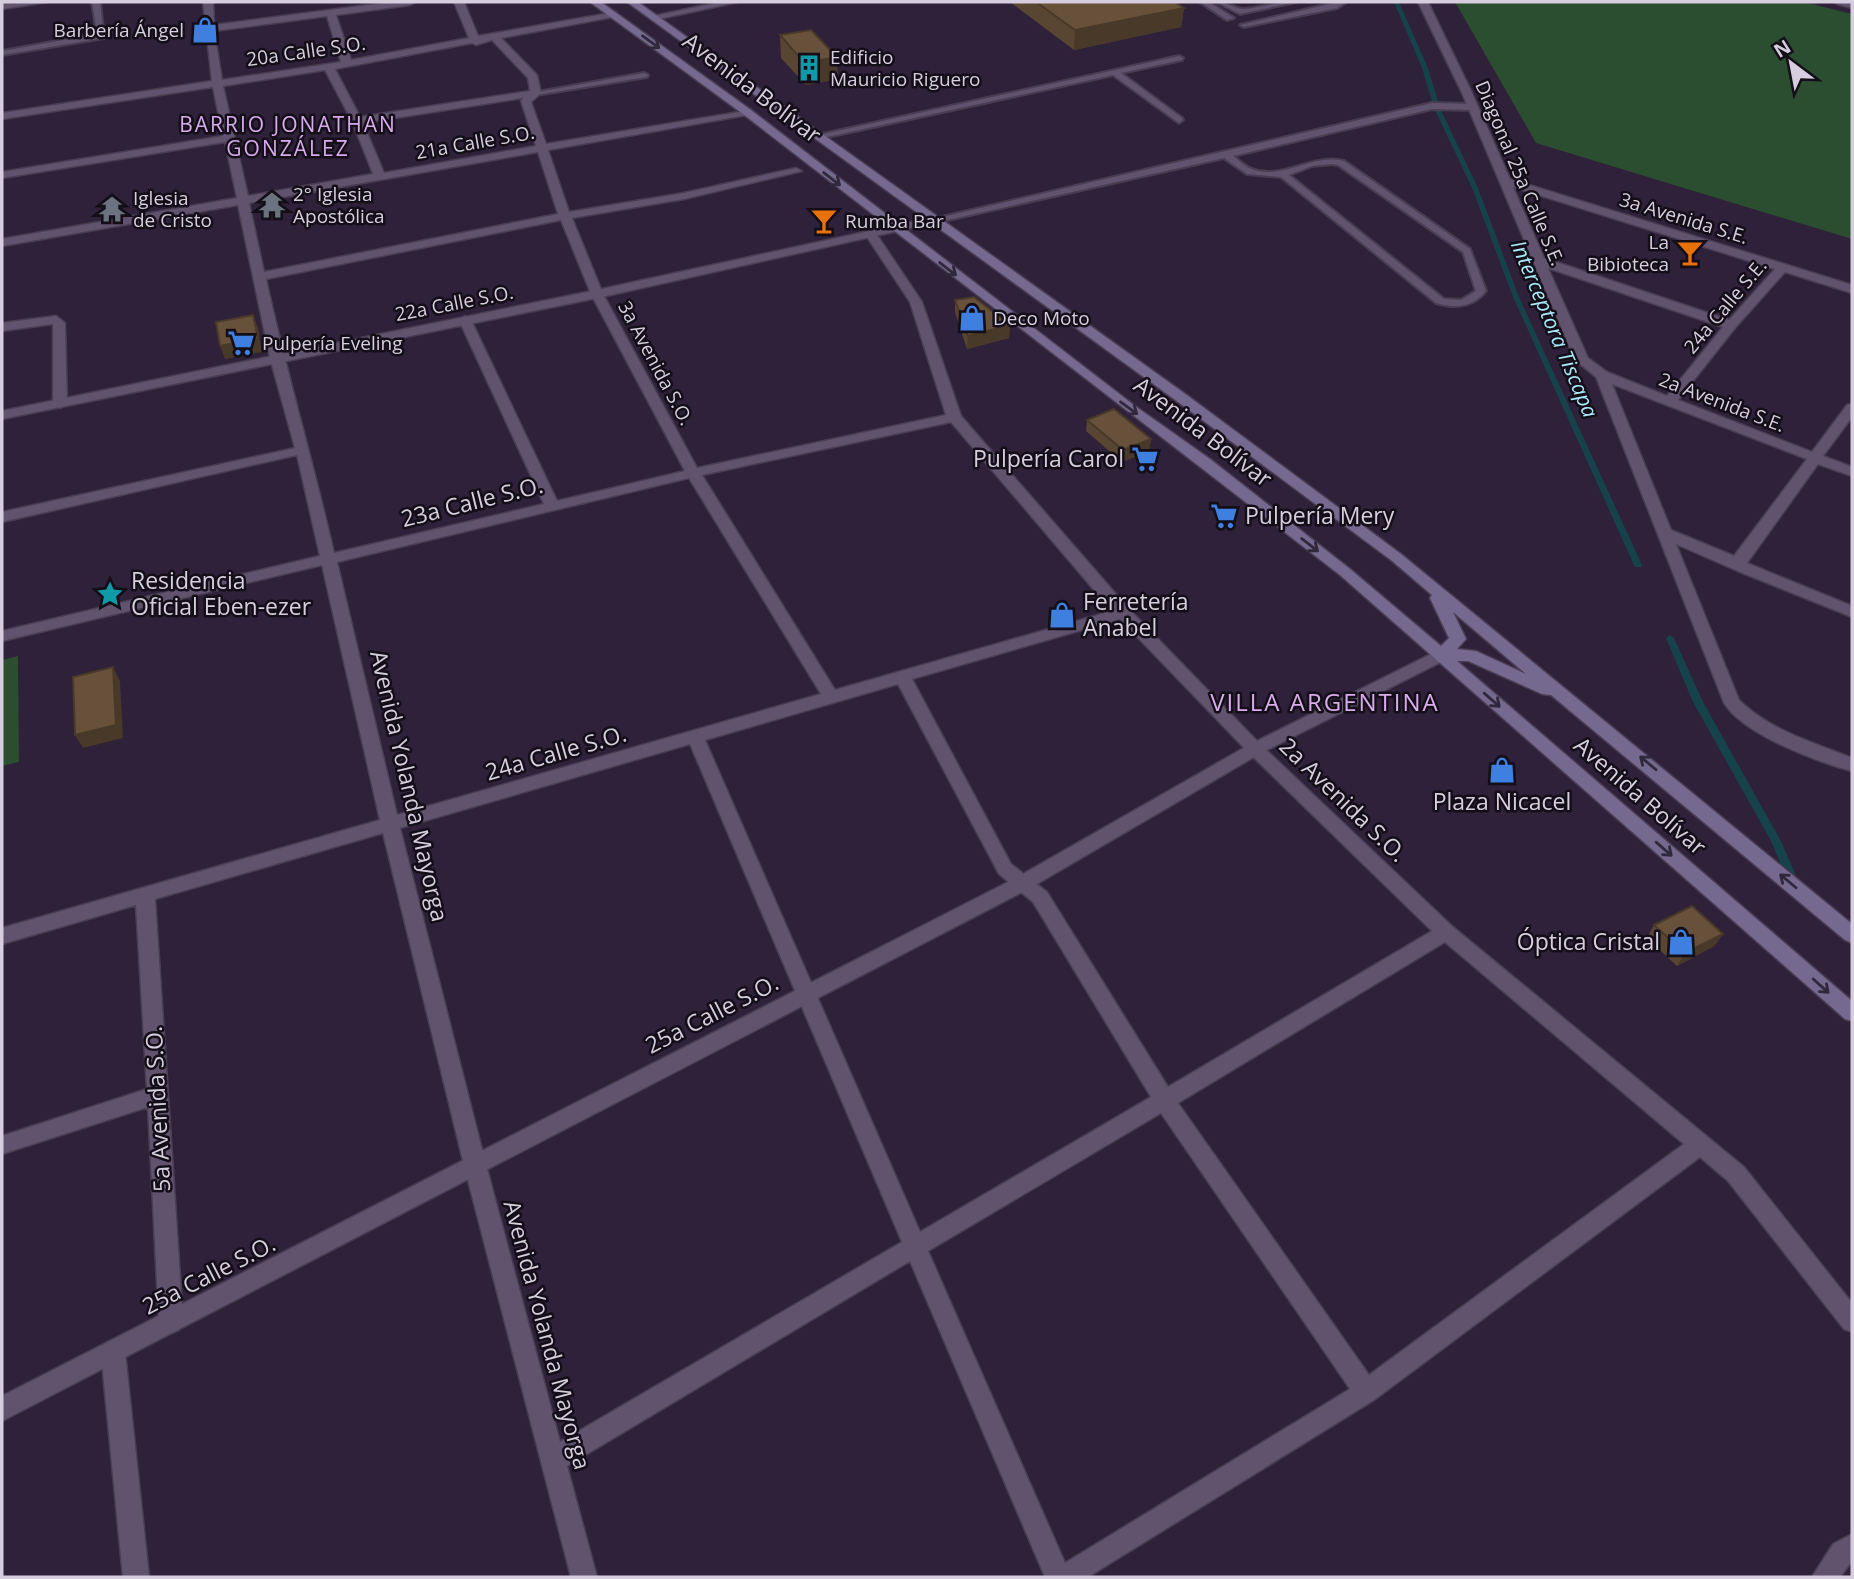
<svg xmlns="http://www.w3.org/2000/svg" width="1854" height="1579" viewBox="0 0 1854 1579" font-family="'Open Sans',sans-serif">
	<rect width="100%" height="100%" fill="#2e2139"/>
	<g fill="#2b4d30">
		<path d="M 1455,2 L 1804,2 L 1852,14 L 1852,239 L 1536,143 Z"/>
		<path d="M 18,656 L 19,762 L 2,766 L 2,660 Z"/>
	</g>
	<g fill="none" stroke-linecap="round" stroke-linejoin="round">
		<g fill="#16424c" fill-rule="evenodd">
			<path d="M 1394,2 L 1399,2 L 1428,68 L 1440,108 L 1478,188 L 1519,297 L 1642,565 L 1641,567 L 1635,567 L 1634,565 L 1513,297 L 1472,188 L 1434,108 L 1422,68 Z"/>
			<path d="M 1670,635 L 1674,638 L 1703,702 L 1781,841 L 1800,885 L 1799,888 L 1791,888 L 1771,841 L 1693,702 L 1666,638 Z"/>
		</g>
		<g stroke="#483d51" stroke-width="4">
			<g id="service">
				<path d="M 92,2 L 100,2 L 104,38 L 2,55 L 2,51 L 97,34 Z"/>
				<path d="M 1200,2 L 1209,2 L 1234,18 L 1227,20 Z"/>
				<path d="M 1217,2 C 1227,2 1235,9 1244,9 C 1262,8 1278,1 1296,2 L 1240,14 Z"/>
				<path d="M 1338,2 L 1346,2 L 1337,8 L 1244,27 L 1240,25 Z"/>
				<path d="M 1179,56 L 1183,58 L 1182,60 L 1121,73 L 1182,118 L 1183,120 L 1179,123 L 1113,75 L 818,139 L 814,136 Z"/>
				<path d="M 644,73 L 648,75 L 647,77 L 536,95 L 532,93 Z"/>
				<path d="M 1432,103 L 1473,104 L 1477,107 L 1473,110 L 1432,109 L 1233,156 C 1239,160 1245,167 1252,169 C 1282,181 1312,153 1344,161 L 1470,249 L 1486,291 C 1473,307 1456,309 1436,303 L 1281,177 L 1247,174 L 1224,158 L 934,223 L 929,220 ZM 1332,164 L 1338,165 L 1463,252 L 1476,291 L 1461,300 L 1444,299 L 1289,175 L 1312,166 Z"/>
			</g>
		</g>
		<g stroke="#483d51" stroke-width="3">
			<g id="minor">
				<path d="M 17,2 L 48,2 L 2,9 L 2,3 Z"/>
				<path d="M 203,2 L 213,2 L 214,25 L 391,2 L 415,2 L 410,5 L 336,15 L 351,60 L 469,38 L 454,2 L 464,2 L 478,36 L 616,12 L 616,16 L 613,17 L 501,38 L 537,75 L 541,93 L 531,102 L 546,144 L 751,110 L 751,114 L 747,115 L 548,150 L 569,212 L 684,193 L 796,168 L 802,171 L 684,199 L 572,218 L 603,294 L 697,468 L 946,415 L 910,302 L 865,234 L 875,232 L 922,302 L 961,416 L 1129,609 L 1261,745 L 1453,927 L 1744,1167 L 1852,1303 L 1852,1332 L 1844,1329 L 1728,1181 L 1700,1157 L 1374,1400 L 1088,1577 L 1045,1577 L 910,1261 L 567,1466 L 597,1577 L 571,1577 L 464,1165 L 383,833 L 155,899 L 183,1322 L 179,1330 L 171,1333 L 163,1330 L 159,1322 L 148,1107 L 2,1154 L 2,1136 L 147,1089 L 136,905 L 2,944 L 2,928 L 380,820 L 322,565 L 2,641 L 2,631 L 320,556 L 297,455 L 2,522 L 2,512 L 295,448 L 270,358 L 238,205 L 2,246 L 2,239 L 237,198 L 225,142 L 2,178 L 2,172 L 223,136 L 213,87 L 2,119 L 2,113 L 212,81 ZM 327,16 L 341,62 L 222,80 L 214,31 ZM 492,40 L 528,78 L 530,91 L 360,117 L 335,69 L 472,43 L 476,45 ZM 325,70 L 352,121 L 373,174 L 248,196 L 223,86 ZM 523,98 L 521,101 L 536,146 L 384,173 L 363,123 ZM 538,152 L 558,214 L 264,272 L 249,203 ZM 561,220 L 591,294 L 685,471 L 557,501 L 471,320 L 465,316 L 459,320 L 544,504 L 334,553 C 313,461 286,371 266,279 ZM 951,422 L 1112,611 L 835,690 L 702,475 ZM 689,478 L 821,694 L 397,815 L 337,562 ZM 1120,619 L 1249,753 L 1432,931 L 1168,1087 L 1047,892 L 1011,864 L 912,679 ZM 898,684 L 999,874 L 1033,902 L 1151,1097 L 920,1232 L 705,740 ZM 690,744 L 902,1242 L 560,1442 L 486,1165 L 400,828 ZM 1445,942 L 1684,1144 L 1369,1375 L 1178,1103 ZM 1161,1113 L 1350,1389 L 1065,1563 L 928,1251 Z"/>
				<path d="M 720,2 L 738,2 L 654,20 L 649,17 Z"/>
				<path d="M 1418,2 L 1428,2 L 1472,93 L 1510,179 L 1852,285 L 1852,293 L 1785,272 L 1735,328 L 1678,400 L 1812,452 L 1847,405 L 1852,404 L 1852,417 L 1823,456 L 1852,467 L 1852,476 L 1818,464 L 1747,563 L 1852,606 L 1852,617 L 1740,572 L 1676,544 L 1739,700 C 1771,731 1812,742 1852,758 L 1852,771 C 1817,762 1743,734 1724,703 L 1596,377 L 1575,360 L 1462,93 ZM 1513,187 L 1775,269 L 1729,320 L 1544,258 ZM 1548,268 L 1723,327 L 1667,396 L 1607,372 L 1588,358 ZM 1612,384 L 1807,459 L 1734,556 L 1671,530 Z"/>
				<path d="M 56,316 L 65,323 L 67,404 L 60,408 L 53,404 L 53,324 L 2,331 L 2,323 Z"/>
				<path d="M 113,1340 L 121,1344 L 125,1352 L 149,1577 L 123,1577 L 101,1352 L 105,1344 Z"/>
				<path d="M 1852,1534 L 1852,1561 L 1840,1577 L 1812,1577 L 1833,1544 Z"/>
			</g>
		</g>
		<g stroke="#483d51" stroke-width="3">
			<g id="tertiary">
				<path d="M 1835,2 L 1852,2 L 1852,8 L 1837,4 Z"/>
				<path d="M 934,217 L 940,220 L 938,222 L 597,298 L 2,419 L 2,411 L 597,290 Z"/>
				<path d="M 1441,649 L 1447,651 L 1449,655 L 1447,659 L 1261,753 L 1030,888 L 2,1421 L 2,1396 L 1016,878 L 1249,745 Z"/>
			</g>
		</g>
		<g stroke="#483d51" stroke-width="3">
			<path id="secondary" d="M 590,2 L 601,2 L 751,110 L 1135,406 L 1210,459 L 1350,569 L 1441,646 L 1449,638 L 1430,598 L 1432,595 L 1391,560 L 1174,399 L 627,2 L 638,2 L 1184,393 L 1401,554 L 1852,924 L 1852,943 L 1845,940 L 1551,695 L 1542,694 L 1468,661 L 1457,661 L 1852,1001 L 1852,1021 L 1845,1019 L 1340,575 L 743,114 ZM 1453,612 L 1526,674 L 1476,651 L 1457,649 L 1466,639 Z"/>
		</g>
		<use href="#service" fill="#61536e" fill-rule="evenodd"/>
		<use href="#minor" fill="#61536e" fill-rule="evenodd"/>
		<use href="#tertiary" fill="#61536e" fill-rule="evenodd"/>
		<use href="#secondary" fill="#756990" fill-rule="evenodd"/>
	</g>
	<g fill="#594632">
		<path d="M 1010,2 L 1175,2 L 1184,8 L 1181,27 L 1074,50 Z"/>
		<path d="M 780,35 L 838,79 L 806,85 L 781,58 Z"/>
		<path d="M 955,300 L 1010,325 L 1009,338 L 967,349 L 955,312 Z"/>
		<path d="M 1087,420 L 1151,439 L 1149,451 L 1122,462 L 1086,431 Z"/>
		<path d="M 1654,925 L 1723,934 L 1714,946 L 1677,966 L 1647,938 Z"/>
	</g>
	<g fill="#493929">
		<path d="M 1184,8 L 1181,27 L 1074,50 L 1075,30 Z"/>
		<path d="M 837,57 L 838,79 L 806,85 L 804,63 Z"/>
		<path d="M 253,315 L 258,328 L 262,352 L 225,359 L 220,346 Z"/>
		<path d="M 1010,325 L 1009,338 L 967,349 L 968,336 Z"/>
		<path d="M 1151,439 L 1149,451 L 1122,462 L 1123,450 Z"/>
		<path d="M 113,667 L 120,681 L 123,738 L 83,748 L 75,735 Z"/>
		<path d="M 1723,934 L 1714,946 L 1677,966 L 1685,953 Z"/>
	</g>
	<g fill="#68513a" stroke="#493929" stroke-width="2">
		<path d="M 1036,2 L 1175,2 L 1184,8 L 1075,30 Z"/>
		<path d="M 811,30 L 837,57 L 804,63 L 780,35 Z"/>
		<path d="M 974,297 L 1010,325 L 968,336 L 955,300 Z"/>
		<path d="M 253,315 L 258,339 L 220,346 L 216,322 Z"/>
		<path d="M 1114,409 L 1151,439 L 1123,450 L 1087,420 Z"/>
		<path d="M 113,667 L 116,725 L 75,735 L 73,677 Z"/>
		<path d="M 1692,906 L 1723,934 L 1685,953 L 1654,925 Z"/>
	</g>
	<defs><path id="oneway-shaft" d="M-6 0H5M1.5-3L5.5 0L1.5 3" fill="none" stroke-width="1.6" stroke-linecap="round" stroke-linejoin="round" transform="scale(1.75)"/></defs>
	<g stroke="#30293c">
		<use href="#oneway-shaft" transform="translate(651 42) rotate(36)"/>
		<use href="#oneway-shaft" transform="translate(832 179) rotate(38)"/>
		<use href="#oneway-shaft" transform="translate(948 269) rotate(38)"/>
		<use href="#oneway-shaft" transform="translate(1129 408) rotate(36)"/>
		<use href="#oneway-shaft" transform="translate(1310 545) rotate(38)"/>
		<use href="#oneway-shaft" transform="translate(1492 700) rotate(41)"/>
		<use href="#oneway-shaft" transform="translate(1648 763) rotate(-140)"/>
		<use href="#oneway-shaft" transform="translate(1664 849) rotate(41)"/>
		<use href="#oneway-shaft" transform="translate(1788 881) rotate(-140)"/>
		<use href="#oneway-shaft" transform="translate(1821 986) rotate(42)"/>
	</g>
	<defs>
		<g id="shop-bare" transform="scale(2.1)"><path d="M-5-2.5h2.3a2.7 3.5 0 0 1 5.4 0H5L5.5 6h-11ZM-1.5-2.5h3a1.5 2.3 0 0 0-3 0Z" fill="#3f7fe0" stroke="#130e18" stroke-width="2.5" paint-order="stroke"/></g>
		<g id="building-bare" transform="scale(2.1)"><path d="M-4-6H4V6H1V3H-1V6H-4ZM-2.5-4.3h1.7v1.8h-1.7ZM.8-4.3h1.7v1.8H.8ZM-2.5-1h1.7V.8h-1.7ZM.8-1h1.7V.8H.8Z" fill="#0f9aa8" stroke="#130e18" stroke-width="2.5" paint-order="stroke"/></g>
		<g id="temple-bare" transform="scale(2.1)"><path d="M0-6L5-2H3V0L6.5 2.5H4V6H1.5V3h-3V6H-4V2.5H-6.5L-3 0V-2H-5Z" fill="#6b7280" stroke="#130e18" stroke-width="2.5" paint-order="stroke"/></g>
		<g id="bar-bare" transform="scale(2.1)"><path d="M-6-5H6L.8 .8V4.5H3.5V6h-7V4.5H-.8V.8Z" fill="#e8710a" stroke="#130e18" stroke-width="2.5" paint-order="stroke"/></g>
		<g id="supermarket-bare" transform="scale(2.1)"><path d="M-6-5.5h2.5l.6 2H6L4.5 2H-2.5L-4.4-4H-6ZM-1.5 3.2a1.3 1.3 0 1 0 .1 0ZM3 3.2a1.3 1.3 0 1 0 .1 0Z" fill="#3f7fe0" stroke="#130e18" stroke-width="2.5" paint-order="stroke"/></g>
		<g id="sight-bare" transform="scale(2.1)"><path d="M0-6L1.8-2.2L6-1.7L2.9 1.2L3.7 5.4L0 3.3L-3.7 5.4L-2.9 1.2L-6-1.7L-1.8-2.2Z" fill="#0f9aa8" stroke="#130e18" stroke-width="2.5" paint-order="stroke"/></g>
	</defs>
	<g fill-rule="evenodd">
		<use href="#shop-bare" x="205" y="30"/>
		<use href="#building-bare" x="809" y="68"/>
		<use href="#temple-bare" x="272" y="205"/>
		<use href="#temple-bare" x="112" y="209"/>
		<use href="#bar-bare" x="824" y="221"/>
		<use href="#bar-bare" x="1690" y="253"/>
		<use href="#shop-bare" x="972" y="318"/>
		<use href="#supermarket-bare" x="241" y="343"/>
		<use href="#supermarket-bare" x="1145" y="459"/>
		<use href="#supermarket-bare" x="1224" y="516"/>
		<use href="#sight-bare" x="110" y="594"/>
		<use href="#shop-bare" x="1062" y="615"/>
		<use href="#shop-bare" x="1502" y="770"/>
		<use href="#shop-bare" x="1681" y="942"/>
	</g>
	<g text-anchor="middle" stroke-width="5" stroke-linejoin="round" paint-order="stroke">
		<g font-size="19" fill="#d6cede" stroke="#130e18" text-anchor="start">
			<text x="184" y="37" text-anchor="end">Barbería Ángel</text>
			<text x="830" y="64">Edificio<tspan x="830" dy="22">Mauricio Riguero</tspan></text>
			<text x="293" y="201">2° Iglesia<tspan x="293" dy="22">Apostólica</tspan></text>
			<text x="133" y="205">Iglesia<tspan x="133" dy="22">de Cristo</tspan></text>
			<text x="845" y="228">Rumba Bar</text>
			<text x="1669" y="249" text-anchor="end">La<tspan x="1669" dy="22">Bibioteca</tspan></text>
			<text x="993" y="325">Deco Moto</text>
			<text x="262" y="350">Pulpería Eveling</text>
		</g>
		<g font-size="19" fill="#d6cede" stroke="#130e18">
			<text transform="translate(306 51) rotate(-8)" y="7">20a Calle S.O.</text>
			<text transform="translate(475 142) rotate(-10)" y="7">21a Calle S.O.</text>
			<text transform="translate(1520 173) rotate(67)" y="7">Diagonal 25a Calle S.E.</text>
			<text transform="translate(1684 218) rotate(17)" y="7">3a Avenida S.E.</text>
			<text transform="translate(454 303) rotate(-11)" y="7">22a Calle S.O.</text>
			<text transform="translate(1725 306) rotate(-50)" y="7">24a Calle S.E.</text>
			<text transform="translate(656 363) rotate(62)" y="7">3a Avenida S.O.</text>
			<text transform="translate(1722 402) rotate(21)" y="7">2a Avenida S.E.</text>
		</g>
		<g font-size="21" letter-spacing="2" fill="#d8abeb" stroke="#130e18">
			<text x="288" y="132">BARRIO JONATHAN<tspan x="288" dy="24">GONZÁLEZ</tspan></text>
		</g>
		<g font-size="21" font-style="italic" fill="#a8e8f8" stroke="#130e18">
			<text transform="translate(1554 329) rotate(67)" y="7">Interceptora Tiscapa</text>
		</g>
		<g font-size="23" fill="#d6cede" stroke="#130e18">
			<text transform="translate(752 88) rotate(37)" y="8">Avenida Bolívar</text>
			<text transform="translate(1203 432) rotate(37)" y="8">Avenida Bolívar</text>
			<text transform="translate(472 502) rotate(-14)" y="8">23a Calle S.O.</text>
			<text transform="translate(556 753) rotate(-16)" y="8">24a Calle S.O.</text>
			<text transform="translate(409 786) rotate(77)" y="8">Avenida Yolanda Mayorga</text>
			<text transform="translate(1640 796) rotate(41)" y="8">Avenida Bolívar</text>
			<text transform="translate(1343 800) rotate(44)" y="8">2a Avenida S.O.</text>
			<text transform="translate(712 1014) rotate(-27)" y="8">25a Calle S.O.</text>
			<text transform="translate(158 1109) rotate(-93)" y="8">5a Avenida S.O.</text>
			<text transform="translate(209 1275) rotate(-27)" y="8">25a Calle S.O.</text>
			<text transform="translate(547 1335) rotate(75)" y="8">Avenida Yolanda Mayorga</text>
		</g>
		<g font-size="23" fill="#d6cede" stroke="#130e18" text-anchor="start">
			<text x="1124" y="467" text-anchor="end">Pulpería Carol</text>
			<text x="1245" y="524">Pulpería Mery</text>
			<text x="131" y="589">Residencia<tspan x="131" dy="26">Oficial Eben-ezer</tspan></text>
			<text x="1083" y="610">Ferretería<tspan x="1083" dy="26">Anabel</tspan></text>
			<text x="1502" y="810" text-anchor="middle">Plaza Nicacel</text>
			<text x="1660" y="950" text-anchor="end">Óptica Cristal</text>
		</g>
		<g font-size="24" letter-spacing="2" fill="#d8abeb" stroke="#130e18">
			<text x="1325" y="711">VILLA ARGENTINA</text>
		</g>
	</g>
	<rect width="1854" height="1579" fill="none" stroke="#d6cede" stroke-width="7"/>
	<g transform="translate(1791 63) rotate(328)" stroke="#130e18" stroke-width="5" paint-order="stroke">
	<path d="M0-5L12 26L0 18L-12 26Z" fill="#d6cede"/>
	<text y="-10" font-size="19" font-weight="bold" text-anchor="middle" fill="#d6cede">N</text>
	</g>
</svg>
